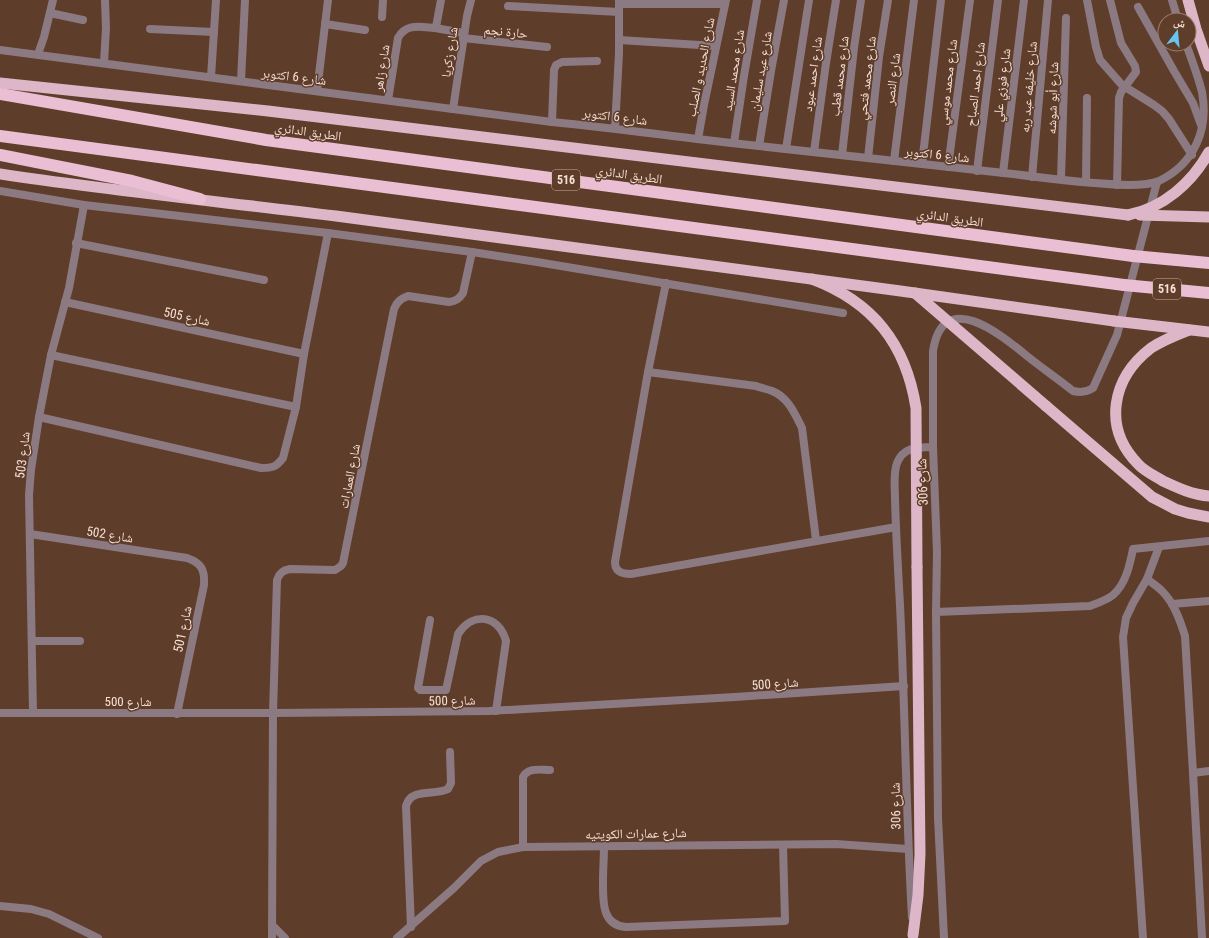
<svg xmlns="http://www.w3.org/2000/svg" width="1209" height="938" viewBox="0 0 1209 938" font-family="'Roboto Condensed','Noto Naskh Arabic',sans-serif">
	<rect width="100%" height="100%" fill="#5f3d2b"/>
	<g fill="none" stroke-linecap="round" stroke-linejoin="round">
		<g stroke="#8c7a82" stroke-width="8">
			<path d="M 1087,0 L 1096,47 L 1100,60 L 1122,85 L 1154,105 L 1162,111 L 1169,119 L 1192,155"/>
			<path d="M 1110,0 L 1121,43 L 1135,66 L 1136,72 L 1121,92 L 1119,98 L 1117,185"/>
			<path d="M 1172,0 L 1178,20"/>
			<path d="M 619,4 L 725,4"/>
			<path d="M 508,6 L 619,12"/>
			<path d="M 1138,7 L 1174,71 L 1193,103 L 1201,125"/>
			<path d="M 50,13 L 83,20"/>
			<path d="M 382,17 L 383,0"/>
			<path d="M 325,24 L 365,30"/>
			<path d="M 435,28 L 464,33"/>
			<path d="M 150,29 L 214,32"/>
			<path d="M 463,38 L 547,47"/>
			<path d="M 619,40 L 716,46"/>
			<path d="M 0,50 L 552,122 C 604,127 655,134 706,140 C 808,152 910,163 1013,174 C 1051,179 1090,184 1128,185 C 1138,185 1150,185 1159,181 C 1194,164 1209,130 1202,92 C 1198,76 1192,60 1186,44"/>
			<path d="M 38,54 L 44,37 L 53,0"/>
			<path d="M 104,63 L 106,28 L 105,0"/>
			<path d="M 211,77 L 216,0"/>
			<path d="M 241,81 L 245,0"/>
			<path d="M 317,91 L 328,0"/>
			<path d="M 388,100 L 398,38 C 406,23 420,27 435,28 L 436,27 L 441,0"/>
			<path d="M 453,109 L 467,16 L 471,0"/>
			<path d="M 552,122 L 554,70 L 556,65 L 562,62 L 597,61"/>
			<path d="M 615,128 L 619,53 L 619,0"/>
			<path d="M 698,139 L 704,105 L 726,0"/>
			<path d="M 734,143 L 744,76 L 757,0"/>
			<path d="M 759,146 L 771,71 L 784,0"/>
			<path d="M 786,149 L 809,0"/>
			<path d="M 814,152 L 826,63 L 836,0"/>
			<path d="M 842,155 L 854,48 L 861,0"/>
			<path d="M 868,158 L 879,57 L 888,0"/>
			<path d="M 894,161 L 914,0"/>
			<path d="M 922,164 L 941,0"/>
			<path d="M 948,167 L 970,0"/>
			<path d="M 977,171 L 998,0"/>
			<path d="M 1003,173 L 1024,0"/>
			<path d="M 1032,177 L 1048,0"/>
			<path d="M 1061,179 L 1066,18"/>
			<path d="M 1086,182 L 1087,98"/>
			<path d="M 0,191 L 84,205 L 328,233 L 472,252 L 537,262 L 843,313"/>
			<path d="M 76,243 L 264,280"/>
			<path d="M 666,283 L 648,372 L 615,562 C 615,572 622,574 631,574 L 896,527"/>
			<path d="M 65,302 L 304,354"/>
			<path d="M 51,355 L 296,407"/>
			<path d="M 648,372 L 756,386 C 761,388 767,389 772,391 C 788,397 795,414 802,428 L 816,540"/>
			<path d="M 39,417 L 261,468 C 273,468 276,467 283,458 L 296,407 L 304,354 L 328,233"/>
			<path d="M 933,447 L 933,351 C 943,287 1000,334 1027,356 C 1042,368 1058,379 1073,391 C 1081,393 1087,392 1093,388 L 1117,335 L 1157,182"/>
			<path d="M 30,534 L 187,558 C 201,563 205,569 204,585 L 177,714"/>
			<path d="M 1147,579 C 1152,583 1157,586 1162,591 C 1174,603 1180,620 1185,636 L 1193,773 L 1202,938"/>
			<path d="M 1172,604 L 1209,601"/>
			<path d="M 936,612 L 1090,606 C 1098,603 1107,600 1113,595 C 1126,584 1130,564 1133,549 L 1209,541"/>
			<path d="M 430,620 L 418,688 L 420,690 L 446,690 L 458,634 C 473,611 499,615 506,641 L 496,711"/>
			<path d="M 32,641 L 80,641"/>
			<path d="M 0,713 L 273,713 L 489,711 L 735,697 L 904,686"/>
			<path d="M 33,713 L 29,495 L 31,470 L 39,417 L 51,355 L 69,288 L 84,205"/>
			<path d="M 1193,773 L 1209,771"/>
			<path d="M 604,846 C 604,858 603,869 603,880 C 603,900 601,925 626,927 L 785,921 L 783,845"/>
			<path d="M 523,847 L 523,777 C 528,767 541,770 550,770"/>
			<path d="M 0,906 L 31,909 L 49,914 L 98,938"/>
			<path d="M 272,925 L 285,938"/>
			<path d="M 411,927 L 406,806 C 411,787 435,796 448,789 L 451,783 L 450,752"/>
			<path d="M 272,938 L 273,713 L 277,580 C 279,573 283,570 290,569 L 335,570 L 341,566 L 343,563 L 394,309 C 397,302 400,299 408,296 L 449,302 C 456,301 459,299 463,293 L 472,252"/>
			<path d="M 397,938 L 454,888 L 481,861 L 498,852 L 523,847 L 836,844 L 908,849"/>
			<path d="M 1143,938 L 1123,637 L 1126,618 L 1133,603 L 1147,579 L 1159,547"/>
		</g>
		<path stroke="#8c7a82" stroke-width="8" d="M 912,917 C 906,813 905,709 900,605 C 898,570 896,535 895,499 C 895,488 893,474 897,463 C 904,446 918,448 933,447 L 937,552 L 936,612 L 938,818 L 944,938"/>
		<g stroke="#ddb6c8" stroke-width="11">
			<path d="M 1188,0 L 1196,29 L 1209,66"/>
			<path d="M 0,83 L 268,111 L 1128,215"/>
			<path d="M 0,174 C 112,191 224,202 336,216 C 596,249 855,284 1114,321"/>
			<path d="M 1189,330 C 1176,335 1163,340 1151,348 C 1112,378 1102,427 1138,464 C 1144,471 1155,476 1163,481 C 1178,488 1193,495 1209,496"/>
			<path d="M 1046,406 L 1152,497 L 1175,509 L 1188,513 L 1209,517"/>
			<path d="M 913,935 L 918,895 L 920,854 L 917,567"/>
		</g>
		<g stroke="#eabfd3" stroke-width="12">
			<path d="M 0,94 L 266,140 L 1133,256"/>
			<path d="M 0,136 L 1124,285"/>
			<path d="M 0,155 L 132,181 L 200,199"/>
		</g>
		<g stroke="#ddb6c8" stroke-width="11">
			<path d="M 1128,215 C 1163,208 1192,183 1209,152"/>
			<path d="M 1140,215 L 1209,217"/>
			<path d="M 812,279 C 873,302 906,344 916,408 L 917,567"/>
			<path d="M 915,293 L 1046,406"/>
			<path d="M 1114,321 L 1209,332"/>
		</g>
		<g stroke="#eabfd3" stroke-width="12">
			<path d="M 1133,256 L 1209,263"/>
			<path d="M 1124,285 L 1209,293"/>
		</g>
	</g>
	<g text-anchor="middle" stroke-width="3" stroke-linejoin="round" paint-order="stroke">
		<g fill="#5f3d2b" stroke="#c9afa2" stroke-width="1">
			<rect x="552" y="170" width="28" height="20" rx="3"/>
			<rect x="1153" y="279" width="28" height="20" rx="3"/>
		</g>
		<g font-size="12" font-weight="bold" fill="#f6e0d5">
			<text x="566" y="184">516</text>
			<text x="1167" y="293">516</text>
		</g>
		<g font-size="13" fill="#f6e0d5" stroke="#5f3d2b">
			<text transform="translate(506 31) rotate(6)" y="5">حارة نجم</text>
			<text transform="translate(449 52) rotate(-81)" y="5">شارع زكريا</text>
			<text transform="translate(700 67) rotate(-79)" y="5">شارع الحديد و الصلب</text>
			<text transform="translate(381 68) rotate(-81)" y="5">شارع زاهر</text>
			<text transform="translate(733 70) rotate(-81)" y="5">شارع محمد السيد</text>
			<text transform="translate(760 71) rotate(-80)" y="5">شارع عيد سليمان</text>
			<text transform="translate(812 74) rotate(-82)" y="5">شارع احمد عبود</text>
			<text transform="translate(294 76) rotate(7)" y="5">شارع 6 اكتوبر</text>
			<text transform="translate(839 76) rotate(-83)" y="5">شارع محمد قطب</text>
			<text transform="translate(866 78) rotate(-83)" y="5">شارع محمد فتحي</text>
			<text transform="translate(892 79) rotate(-83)" y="5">شارع النصر</text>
			<text transform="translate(947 82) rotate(-83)" y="5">شارع محمد موسي</text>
			<text transform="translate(975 84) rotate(-83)" y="5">شارع احمد الصباح</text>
			<text transform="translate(1001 85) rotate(-83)" y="5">شارع فوزي علي</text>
			<text transform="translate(1028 87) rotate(-85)" y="5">شارع خليفه عبد ربه</text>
			<text transform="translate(1052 98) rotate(-88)" y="5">شارع أبو شوشه</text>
			<text transform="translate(615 116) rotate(7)" y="5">شارع 6 اكتوبر</text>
			<text transform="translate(308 131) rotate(8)" y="5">الطريق الدائري</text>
			<text transform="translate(937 154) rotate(6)" y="5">شارع 6 اكتوبر</text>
			<text transform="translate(629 174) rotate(8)" y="5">الطريق الدائري</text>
			<text transform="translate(950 217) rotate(8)" y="5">الطريق الدائري</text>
			<text transform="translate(187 316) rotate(12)" y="5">شارع 505</text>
			<text transform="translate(22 455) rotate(-83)" y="5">شارع 503</text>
			<text transform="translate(349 476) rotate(-79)" y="5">شارع العمارات</text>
			<text transform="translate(922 482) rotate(-92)" y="5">شارع 306</text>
			<text transform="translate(110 534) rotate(9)" y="5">شارع 502</text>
			<text transform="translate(182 629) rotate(-78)" y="5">شارع 501</text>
			<text transform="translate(775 683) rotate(-4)" y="5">شارع 500</text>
			<text transform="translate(452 700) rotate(-1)" y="5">شارع 500</text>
			<text x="128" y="706">شارع 500</text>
			<text transform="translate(895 806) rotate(-91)" y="5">شارع 306</text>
			<text transform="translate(636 833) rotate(-1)" y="5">شارع عمارات الكويتيه</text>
		</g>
	</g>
	<g transform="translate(1177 32) rotate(16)"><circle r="19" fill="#5f3d2b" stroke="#9b7e6f"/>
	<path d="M0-3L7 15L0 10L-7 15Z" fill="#65c5ee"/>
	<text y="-6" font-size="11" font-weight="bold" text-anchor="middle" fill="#f6e0d5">ش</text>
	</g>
</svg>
